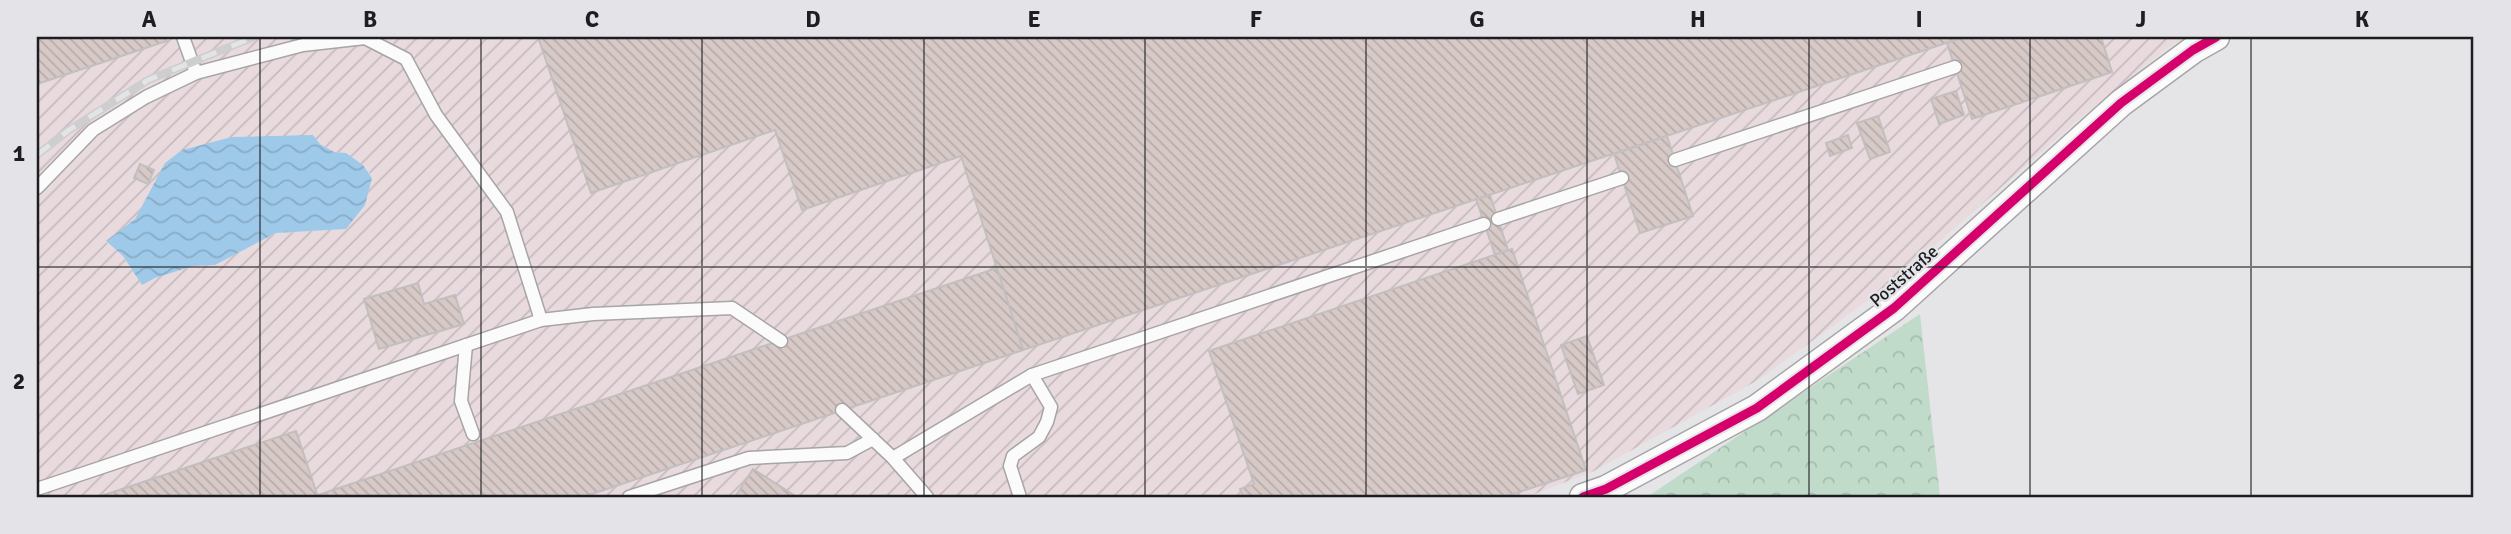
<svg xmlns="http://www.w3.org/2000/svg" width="2511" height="534" viewBox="0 0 2511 534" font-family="Signika,sans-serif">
	<defs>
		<pattern id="industrial-furrows" width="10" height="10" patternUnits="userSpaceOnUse" patternTransform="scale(1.75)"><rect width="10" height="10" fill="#e9dade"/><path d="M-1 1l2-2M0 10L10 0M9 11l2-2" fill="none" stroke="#c7bbbe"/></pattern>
		<pattern id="forest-crowns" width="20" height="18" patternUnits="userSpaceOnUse" patternTransform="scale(1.75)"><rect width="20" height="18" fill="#c1dbca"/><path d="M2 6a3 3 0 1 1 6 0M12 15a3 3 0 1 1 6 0" fill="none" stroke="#a5bcad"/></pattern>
		<pattern id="water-waves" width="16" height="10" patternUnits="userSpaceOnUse" patternTransform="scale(1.75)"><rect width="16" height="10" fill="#9ec9e8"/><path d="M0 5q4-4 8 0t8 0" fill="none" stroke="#88acc7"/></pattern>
		<pattern id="building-back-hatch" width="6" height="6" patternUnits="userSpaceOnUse" patternTransform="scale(1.75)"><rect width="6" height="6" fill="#d7c9c6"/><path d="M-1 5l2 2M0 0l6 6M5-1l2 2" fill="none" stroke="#b8acaa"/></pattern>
	</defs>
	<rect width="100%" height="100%" fill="#e5e4e7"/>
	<path fill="url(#industrial-furrows)" fill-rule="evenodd" d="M 37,37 L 2186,37 L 2165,50 L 2077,121 L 1893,282 L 1760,379 L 1594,471 L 1527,497 L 37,497 ZM 312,135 L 320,144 L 334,152 L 346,153 L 363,165 L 372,177 L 346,229 L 276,233 L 215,265 L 193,266 L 155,278 L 142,285 L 123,256 L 106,242 L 135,219 L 165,164 L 182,150 Z"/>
	<path fill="url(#forest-crowns)" d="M 1920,314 L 1940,497 L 1647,497 Z"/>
	<path fill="url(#water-waves)" d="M 313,135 L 320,144 L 334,152 L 346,153 L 363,165 L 372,178 L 365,205 L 346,229 L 276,233 L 215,265 L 193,266 L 155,278 L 142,285 L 123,256 L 106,241 L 135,219 L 165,163 L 182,150 L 232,137 Z"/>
	<g fill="url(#building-back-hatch)" stroke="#c1bfc0" stroke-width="2">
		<path d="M 37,37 L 165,37 L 167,41 L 37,84 Z"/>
		<path d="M 538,37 L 1964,37 L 1023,350 L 961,156 L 802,210 L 775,130 L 591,193 Z"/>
		<path d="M 1964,37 L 2101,37 L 2112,72 L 1972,119 L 1947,43 Z"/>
		<path d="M 1956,91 L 1964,115 L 1939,124 L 1931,99 Z"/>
		<path d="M 1878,116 L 1890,152 L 1870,159 L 1857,123 Z"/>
		<path d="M 1848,135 L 1852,148 L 1830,156 L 1826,143 Z"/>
		<path d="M 1667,136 L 1693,216 L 1640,233 L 1614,154 Z"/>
		<path d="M 140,164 L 154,170 L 148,184 L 134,178 Z"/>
		<path d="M 1490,195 L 1508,250 L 1495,255 L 1476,199 Z"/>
		<path d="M 1512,249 L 1586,470 L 1504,497 L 1243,497 L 1240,489 L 1254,484 L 1209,351 Z"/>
		<path d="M 997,268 L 1023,350 L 583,497 L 318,497 L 318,495 Z"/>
		<path d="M 418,283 L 424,304 L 455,295 L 464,324 L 379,349 L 364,299 Z"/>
		<path d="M 1587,336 L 1604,385 L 1578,394 L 1561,345 Z"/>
		<path d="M 296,431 L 318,497 L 98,497 Z"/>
		<path d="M 753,469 L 797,497 L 735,497 Z"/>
	</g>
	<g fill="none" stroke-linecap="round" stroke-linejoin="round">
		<g stroke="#a6a5a7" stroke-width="15">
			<g id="lane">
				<path d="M 183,37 L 196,73"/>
				<path d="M 1675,160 L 1955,67"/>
				<path d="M 37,188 L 93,130 L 146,97 L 196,73 L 303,45 L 365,38 L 406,59 L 436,115 L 507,212 L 541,320 L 593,314 L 732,308 L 781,341"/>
				<path d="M 1498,219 L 1622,178"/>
				<path d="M 466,345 L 461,401 L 473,434"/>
				<path d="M 842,410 L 893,458 L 927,497"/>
				<path d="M 893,458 L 1032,375 L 1484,224"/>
				<path d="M 37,489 L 541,320"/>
				<path d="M 629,497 L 749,458 L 847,453 L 873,439"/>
				<path d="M 1020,497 L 1010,466 L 1013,456 L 1039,437 L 1047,422 L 1051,407 L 1032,375"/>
			</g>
		</g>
		<g stroke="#a6a5a7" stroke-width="29">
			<path id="street" d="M 1583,497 L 1606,489 L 1757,408 L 1894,308 L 2121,103 L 2193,50 L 2216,37"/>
		</g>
		<use href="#lane" stroke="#fbfbfb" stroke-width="12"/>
		<use href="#street" stroke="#fbfbfb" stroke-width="26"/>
		<g stroke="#cecece" stroke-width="8">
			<path id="rail" d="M 37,155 L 69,130 L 148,80 L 254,37"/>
		</g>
		<use href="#rail" stroke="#e4e3e8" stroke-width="5" stroke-dasharray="16" stroke-linecap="butt"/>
		<g stroke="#e4e3e8" stroke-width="13">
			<path id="cycleway" d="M 1583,497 L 1606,489 L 1757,408 L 1894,308 L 2121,103 L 2193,50 L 2216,37"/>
		</g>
		<use href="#cycleway" stroke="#d6006c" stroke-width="9"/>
	</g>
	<path fill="none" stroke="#1e1e20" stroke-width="2" stroke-opacity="0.55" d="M 260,37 L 260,497M 481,37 L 481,497M 702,37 L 702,497M 924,37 L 924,497M 1145,37 L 1145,497M 1366,37 L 1366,497M 1587,37 L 1587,497M 1809,37 L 1809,497M 2030,37 L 2030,497M 2251,37 L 2251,497M 37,267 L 2474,267"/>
	<g text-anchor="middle" stroke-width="5" stroke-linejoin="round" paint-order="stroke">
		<g font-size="18" fill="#1e1e20" stroke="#e4e3e8">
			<text transform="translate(1904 276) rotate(-41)" y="6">Poststraße</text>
		</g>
	</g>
	<rect width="2511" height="534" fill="none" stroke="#e4e3e8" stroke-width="77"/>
	<rect x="38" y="38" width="2434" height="458" fill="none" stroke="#1e1e20" stroke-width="2.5"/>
	<g font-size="23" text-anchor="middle" font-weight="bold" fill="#1e1e20">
		<text x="149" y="27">A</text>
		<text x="370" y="27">B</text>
		<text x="592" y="27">C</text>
		<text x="813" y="27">D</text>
		<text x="1034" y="27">E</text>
		<text x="1256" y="27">F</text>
		<text x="1477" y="27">G</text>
		<text x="1698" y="27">H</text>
		<text x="1919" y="27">I</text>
		<text x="2141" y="27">J</text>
		<text x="2362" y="27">K</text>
		<text x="19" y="161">1</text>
		<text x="19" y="389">2</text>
	</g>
</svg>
